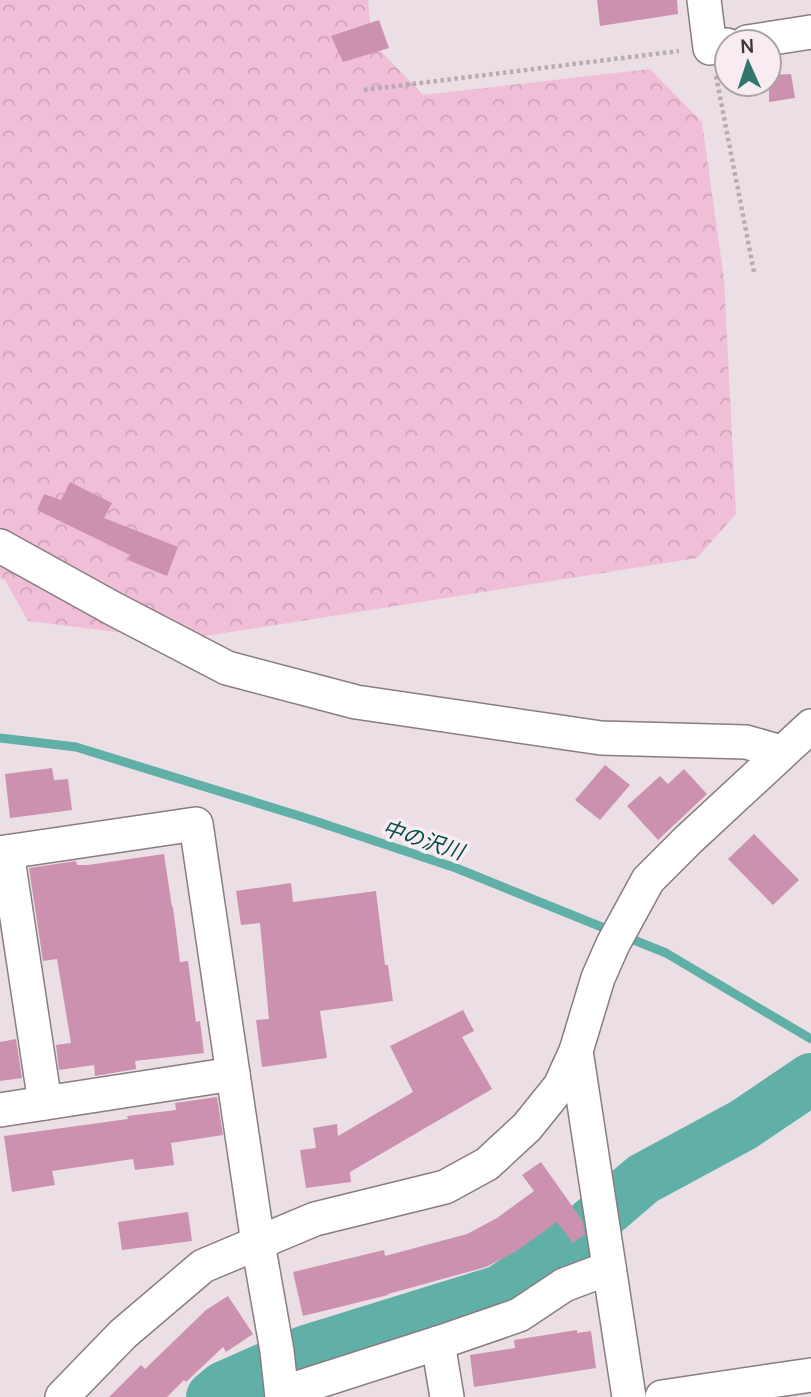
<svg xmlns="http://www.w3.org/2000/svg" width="811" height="1397" viewBox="0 0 811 1397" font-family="Manrope,'Noto Sans JP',sans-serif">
	<defs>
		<pattern id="forest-crowns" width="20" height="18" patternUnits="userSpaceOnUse" patternTransform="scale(1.75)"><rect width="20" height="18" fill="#f0bed7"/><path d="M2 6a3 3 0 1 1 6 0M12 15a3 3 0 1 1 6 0" fill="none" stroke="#cfa4b9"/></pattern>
	</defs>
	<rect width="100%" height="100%" fill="#ebdfe5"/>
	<path fill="url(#forest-crowns)" d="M 0,0 L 368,0 L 372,42 L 423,95 L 650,69 L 702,122 L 724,279 L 736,514 L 697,558 L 181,640 L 28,621 L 5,580 L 0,578 Z"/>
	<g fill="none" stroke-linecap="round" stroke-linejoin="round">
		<path stroke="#60b0a7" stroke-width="9" d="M 0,738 L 76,747 L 306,818 L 456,868 L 666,953 L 811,1039"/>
		<path stroke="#60b0a7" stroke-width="52" d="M 212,1397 L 224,1387 L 306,1351 L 500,1291 L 558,1252 L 643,1179 L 743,1125 L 811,1079"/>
	</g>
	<g fill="#cc91af">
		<path d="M 597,0 L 677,0 L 678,14 L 600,26 Z"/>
		<path d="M 379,20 L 389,48 L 343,62 L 331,36 Z"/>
		<path d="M 791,74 L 795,98 L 769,102 L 769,75 Z"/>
		<path d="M 70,482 L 112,503 L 104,518 L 178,547 L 167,576 L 128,560 L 130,555 L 37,510 L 44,494 L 61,500 Z"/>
		<path d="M 605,765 L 630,785 L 600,820 L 575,800 Z"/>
		<path d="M 52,768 L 54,780 L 68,779 L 72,810 L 10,818 L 5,774 Z"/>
		<path d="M 684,769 L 707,794 L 658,840 L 627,806 L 660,776 L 668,784 Z"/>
		<path d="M 754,834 L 799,880 L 773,905 L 728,859 Z"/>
		<path d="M 164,854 L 172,907 L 173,907 L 180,962 L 188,961 L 196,1022 L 200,1021 L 204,1053 L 135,1061 L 136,1069 L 95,1076 L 94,1065 L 59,1070 L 56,1045 L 71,1043 L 57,959 L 43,961 L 29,868 L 76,861 L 77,865 L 88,865 Z"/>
		<path d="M 291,883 L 293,902 L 376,891 L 385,965 L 388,965 L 393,1001 L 320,1011 L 327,1058 L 262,1067 L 256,1020 L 269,1019 L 260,923 L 241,925 L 236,891 Z"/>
		<path d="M 463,1010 L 474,1031 L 462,1037 L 492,1089 L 350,1172 L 351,1182 L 306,1188 L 300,1150 L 316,1148 L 313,1128 L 337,1124 L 338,1136 L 413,1092 L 390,1046 Z"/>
		<path d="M 16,1039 L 22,1078 L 0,1081 L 0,1042 Z"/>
		<path d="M 217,1097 L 223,1135 L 171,1143 L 174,1165 L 135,1170 L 133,1159 L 52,1171 L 55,1185 L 12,1192 L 4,1136 L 128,1119 L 127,1116 L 176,1110 L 175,1103 Z"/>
		<path d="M 541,1162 L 582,1220 L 585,1234 L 573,1243 L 557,1222 L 515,1252 L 486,1267 L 388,1294 L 388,1295 L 303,1316 L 293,1272 L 384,1250 L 385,1256 L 467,1234 L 497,1218 L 534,1191 L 522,1175 Z"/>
		<path d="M 188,1212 L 192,1241 L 122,1250 L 118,1222 Z"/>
		<path d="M 228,1296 L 253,1334 L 226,1352 L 223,1347 L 186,1382 L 184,1380 L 167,1397 L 109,1397 L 141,1365 L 145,1369 L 206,1310 Z"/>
		<path d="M 577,1330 L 577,1333 L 591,1331 L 596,1368 L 474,1387 L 470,1355 L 515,1348 L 514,1340 Z"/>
	</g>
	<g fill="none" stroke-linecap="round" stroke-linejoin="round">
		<g stroke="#887d82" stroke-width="36">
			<g id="minor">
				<path d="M 704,0 L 710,48 L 727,45"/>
				<path d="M 747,42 L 811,32"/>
				<path d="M 0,546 L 112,608 L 227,668 L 356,702 L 601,738 L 746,742 L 781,752"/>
				<path d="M 7,852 L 45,1103"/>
				<path d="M 0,853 L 196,824 L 258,1243 L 277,1351 L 282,1397"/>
				<path d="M 576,1051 L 629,1397"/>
				<path d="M 0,1110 L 233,1074"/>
				<path d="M 438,1343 L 447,1397"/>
				<path d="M 282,1393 L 438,1343 L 519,1315 L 564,1285 L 609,1268"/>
				<path d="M 62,1397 L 123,1334 L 203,1266 L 315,1219 L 445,1187 L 487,1164 L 527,1127 L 560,1086 L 576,1051 L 598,978 L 613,944 L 648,880 L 688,840 L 811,726"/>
				<path d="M 662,1397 L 811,1375"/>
			</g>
		</g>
		<g stroke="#b6acb1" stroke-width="4.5" stroke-dasharray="3.5 3.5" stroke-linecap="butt">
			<path d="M 716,76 L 754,272"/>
			<path d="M 364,90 L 679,51"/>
		</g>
		<use href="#minor" stroke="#fff" stroke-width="33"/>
	</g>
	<g text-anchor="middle" stroke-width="7" stroke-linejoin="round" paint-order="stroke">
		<g font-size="21" font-style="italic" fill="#004d46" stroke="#f8ecf2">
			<text transform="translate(423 840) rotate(18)" y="7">中の沢川</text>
		</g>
	</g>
	<g transform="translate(748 63) rotate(357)"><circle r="33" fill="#f8ecf2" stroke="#aca4a8" stroke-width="2"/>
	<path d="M0-5L12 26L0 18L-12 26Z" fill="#30776f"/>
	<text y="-10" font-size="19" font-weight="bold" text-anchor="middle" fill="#3b3739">N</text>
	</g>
</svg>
